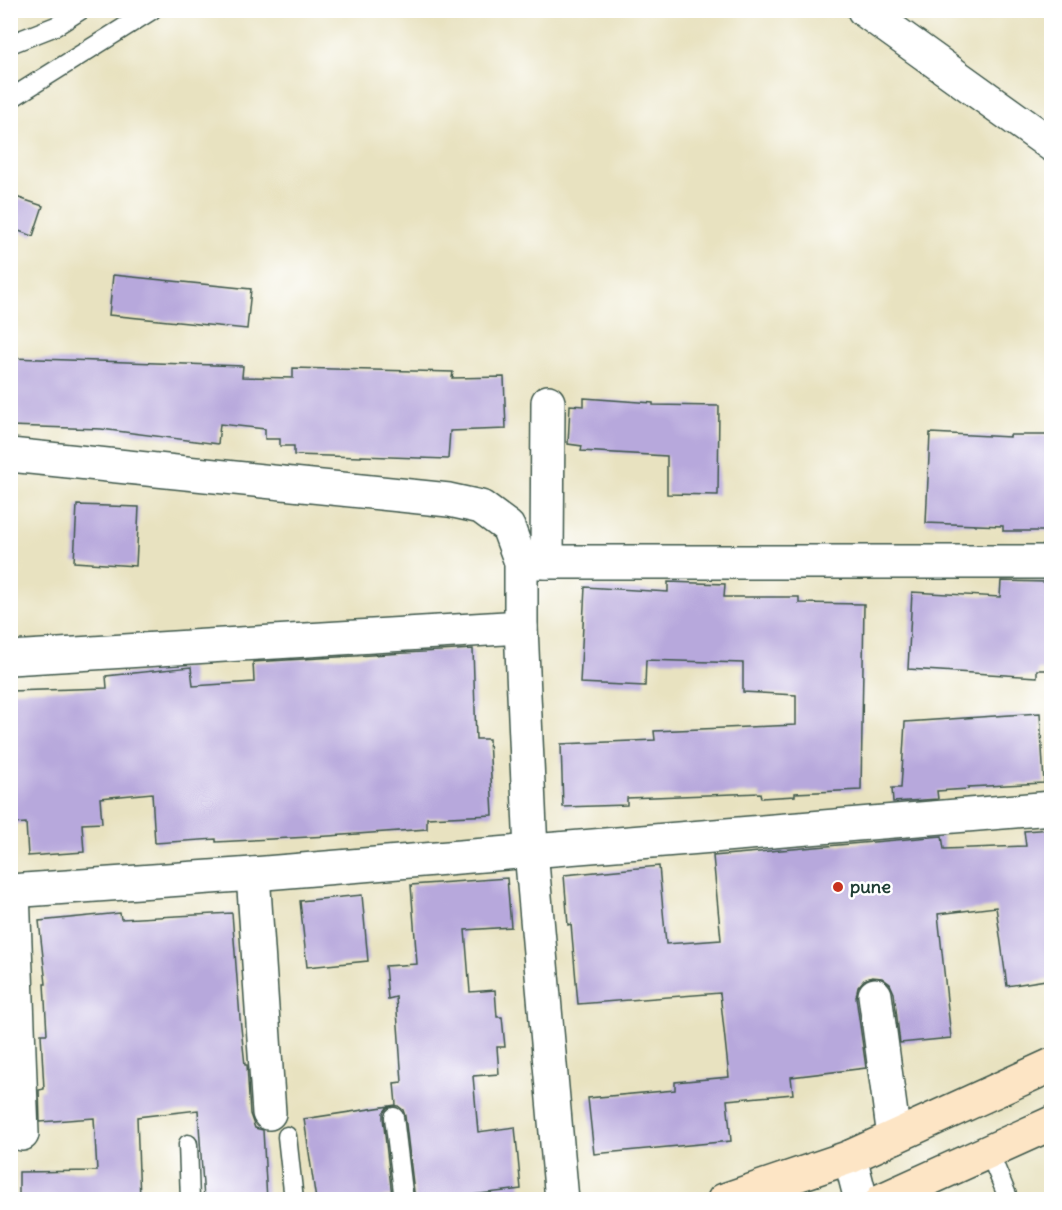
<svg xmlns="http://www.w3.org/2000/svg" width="1062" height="1210" viewBox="0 0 1062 1210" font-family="Delius,sans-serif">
	<rect width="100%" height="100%" fill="#fff"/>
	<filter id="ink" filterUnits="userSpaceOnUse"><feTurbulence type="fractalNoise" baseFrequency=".0167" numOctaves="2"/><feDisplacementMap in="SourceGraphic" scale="12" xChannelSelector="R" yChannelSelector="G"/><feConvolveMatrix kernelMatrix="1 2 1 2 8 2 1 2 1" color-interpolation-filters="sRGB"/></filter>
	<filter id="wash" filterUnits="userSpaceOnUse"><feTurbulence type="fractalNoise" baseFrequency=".008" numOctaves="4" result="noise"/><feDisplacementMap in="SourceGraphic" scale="24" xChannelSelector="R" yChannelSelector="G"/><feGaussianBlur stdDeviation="1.35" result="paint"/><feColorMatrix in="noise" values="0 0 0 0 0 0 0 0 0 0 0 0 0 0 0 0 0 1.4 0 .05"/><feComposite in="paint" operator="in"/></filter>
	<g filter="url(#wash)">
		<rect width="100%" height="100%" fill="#e8e2c0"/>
		<g id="blocks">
			<g fill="#b7a8dc">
				<path d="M 10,195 L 43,206 L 33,236 L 10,228 Z"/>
				<path d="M 113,275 L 251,289 L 247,329 L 109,315 Z"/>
				<path d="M 10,358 L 243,366 L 242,377 L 293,378 L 293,368 L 453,372 L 452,378 L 504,377 L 506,429 L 450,431 L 448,459 L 361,456 L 361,457 L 294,455 L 294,446 L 280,446 L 280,439 L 265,439 L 265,429 L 220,424 L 218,444 L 101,429 L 10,426 Z"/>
				<path d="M 584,398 L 653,403 L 653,405 L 719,406 L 718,495 L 667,494 L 667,456 L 581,451 L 582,446 L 568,444 L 570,405 L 584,406 Z"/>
				<path d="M 930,433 L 1010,437 L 1010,435 L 1052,435 L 1052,531 L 1003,531 L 1003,526 L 926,523 Z"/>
				<path d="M 77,505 L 139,507 L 136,566 L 74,562 Z"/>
				<path d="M 1001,581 L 1052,582 L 1052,670 L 1037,670 L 1037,677 L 908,669 L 912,592 L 1000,597 Z"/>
				<path d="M 668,582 L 725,584 L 724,597 L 799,597 L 799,603 L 864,604 L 861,790 L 795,793 L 795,796 L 761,798 L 760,793 L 627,798 L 627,805 L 563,807 L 561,744 L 655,740 L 654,731 L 796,725 L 796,695 L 743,692 L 743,663 L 646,660 L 645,686 L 580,683 L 585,587 L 668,592 Z"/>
				<path d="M 473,649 L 476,739 L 489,739 L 493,815 L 427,818 L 427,829 L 329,836 L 216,842 L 216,839 L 155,843 L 152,793 L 100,798 L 102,823 L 82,824 L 84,852 L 28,856 L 26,823 L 13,824 L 10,785 L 10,691 L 107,688 L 106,676 L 191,667 L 193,686 L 254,682 L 253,662 Z"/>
				<path d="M 1040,713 L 1044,783 L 968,787 L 968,789 L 937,791 L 938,799 L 893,802 L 892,788 L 901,788 L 905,722 Z"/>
				<path d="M 1052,829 L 1052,979 L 1007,986 L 996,907 L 938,914 L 951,1038 L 900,1043 L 894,993 L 890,984 L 882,978 L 872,977 L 864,980 L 858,987 L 856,997 L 866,1068 L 791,1077 L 793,1094 L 727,1100 L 731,1141 L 594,1154 L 588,1098 L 675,1090 L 675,1082 L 729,1077 L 720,993 L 578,1004 L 571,924 L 568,925 L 564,875 L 659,866 L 666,944 L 721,940 L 713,856 L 942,836 L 944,849 L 1026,846 L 1024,831 Z"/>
				<path d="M 507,878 L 511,927 L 465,930 L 470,992 L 495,990 L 497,1017 L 502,1017 L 505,1047 L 497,1047 L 499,1074 L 473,1076 L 478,1132 L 515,1127 L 521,1189 L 430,1200 L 415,1200 L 405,1116 L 403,1110 L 398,1106 L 393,1106 L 387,1108 L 383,1113 L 383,1118 L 392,1196 L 370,1200 L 316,1200 L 304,1119 L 396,1105 L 394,1083 L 402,1082 L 396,997 L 388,999 L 385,966 L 417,964 L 411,885 Z"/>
				<path d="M 362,895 L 368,961 L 307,967 L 300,901 Z"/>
				<path d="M 120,913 L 121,919 L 232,913 L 240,1018 L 245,1065 L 247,1065 L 250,1114 L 255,1128 L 263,1130 L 267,1200 L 204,1200 L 198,1110 L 137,1117 L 140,1200 L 19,1200 L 19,1172 L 97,1171 L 94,1118 L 40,1122 L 39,1090 L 44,1089 L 41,1034 L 47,1034 L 44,984 L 46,984 L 39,921 Z"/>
			</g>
		</g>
	</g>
	<g filter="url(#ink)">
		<use href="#blocks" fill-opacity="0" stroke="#3d5649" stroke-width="1.5"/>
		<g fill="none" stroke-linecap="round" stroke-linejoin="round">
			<g stroke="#3d5649" stroke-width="21">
				<g id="lane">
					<path d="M 10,44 L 56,26 L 81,10"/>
					<path d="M 10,99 L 152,10"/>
					<path d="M 394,1117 L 404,1200"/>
					<path d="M 287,1136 L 294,1200"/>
					<path d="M 188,1144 L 190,1200"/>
					<path d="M 989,1152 L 1009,1200"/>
				</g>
			</g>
			<g stroke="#3d5649" stroke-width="36">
				<g id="street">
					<path d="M 864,10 L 1052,145"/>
					<path d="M 10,455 L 449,500 L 481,507 L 508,527 L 521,562 L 1052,562"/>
					<path d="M 521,562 L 521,627 L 531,851 L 562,1200"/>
					<path d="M 547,562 L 548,402"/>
					<path d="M 10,658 L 521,627"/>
					<path d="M 253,874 L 269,1113"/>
					<path d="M 10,891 L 253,874 L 1052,808"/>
					<path d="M 13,891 L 22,1134"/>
					<path d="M 875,995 L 894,1137"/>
					<path d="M 850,1157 L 861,1200"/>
				</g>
			</g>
			<g stroke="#3d5649" stroke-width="36">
				<g id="secondary">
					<path d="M 724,1200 L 850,1157 L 1052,1065"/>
					<path d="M 882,1200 L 1052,1123"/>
				</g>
			</g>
			<use href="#lane" stroke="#fff" stroke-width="18"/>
			<use href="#street" stroke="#fff" stroke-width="33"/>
			<use href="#secondary" stroke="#fde5c5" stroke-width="33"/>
		</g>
	</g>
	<circle fill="#c8321e" stroke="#fff" stroke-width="2" cx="838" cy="887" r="6"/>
	<g text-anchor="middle" stroke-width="5" stroke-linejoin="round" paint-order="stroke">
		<g font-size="18" font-weight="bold" fill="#1f3d34" stroke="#fff" text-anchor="start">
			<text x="850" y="893">pune</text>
		</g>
	</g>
	<rect width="1062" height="1210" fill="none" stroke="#fff" stroke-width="36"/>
</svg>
